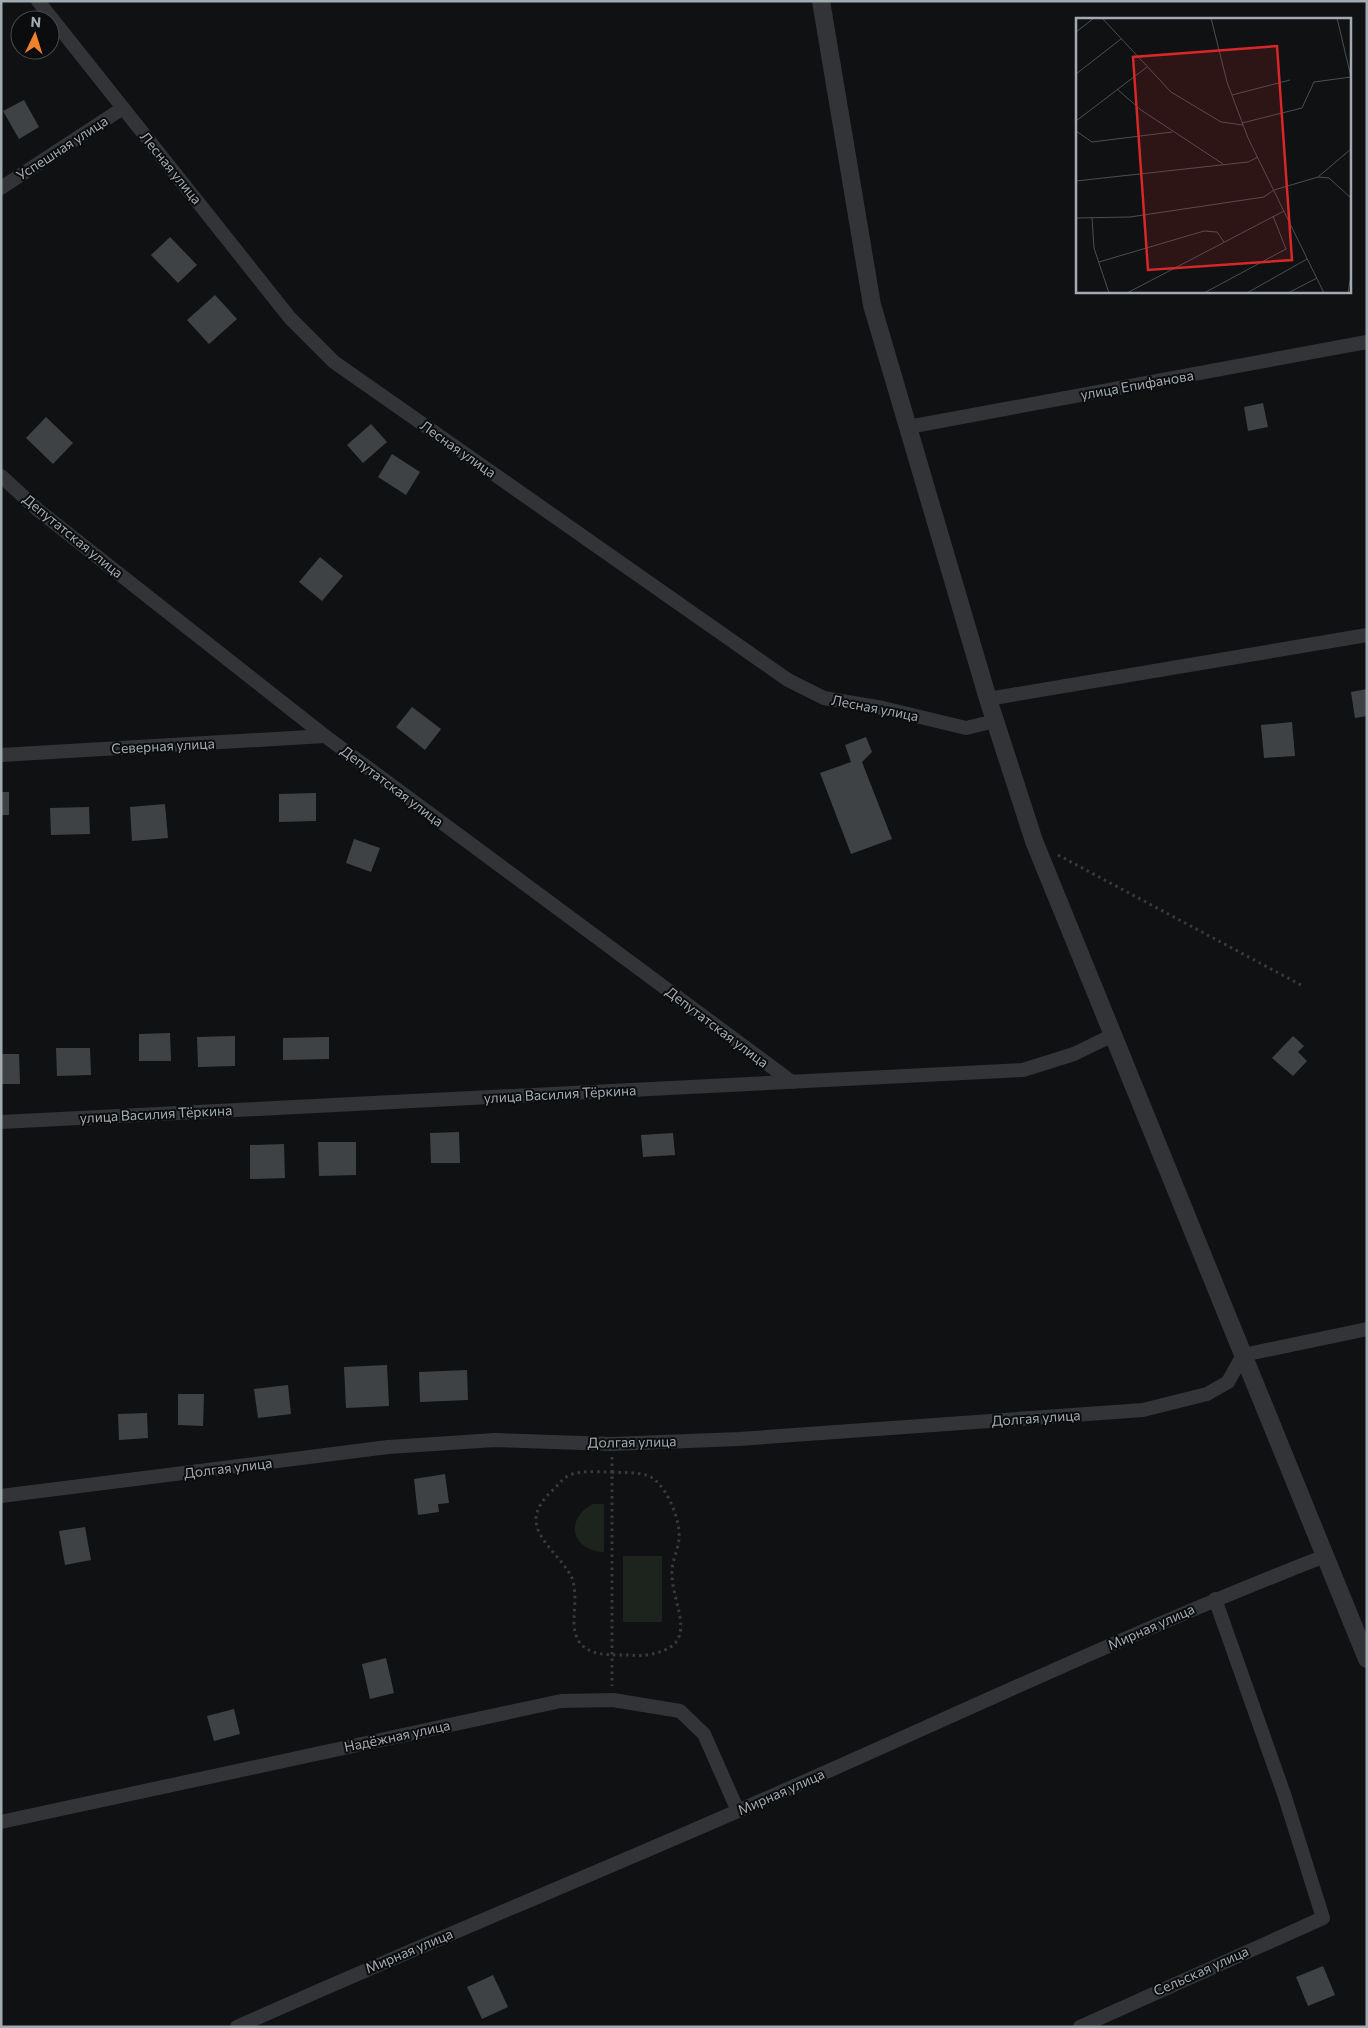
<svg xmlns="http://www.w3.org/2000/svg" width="1368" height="2028" viewBox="0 0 1368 2028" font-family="Commissioner,sans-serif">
	<rect width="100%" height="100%" fill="#101112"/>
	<g fill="#1d241d">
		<path d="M 593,1504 L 604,1504 L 604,1552 C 571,1551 564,1519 593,1504 Z"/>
		<rect x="623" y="1556" width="39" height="66"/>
	</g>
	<g fill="#3f4245">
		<path d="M 24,100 L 39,127 L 19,139 L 3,111 Z"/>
		<path d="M 170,237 L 197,265 L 178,283 L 151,255 Z"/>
		<path d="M 215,295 L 237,319 L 209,344 L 187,320 Z"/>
		<path d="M 1263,403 L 1268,427 L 1248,431 L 1244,407 Z"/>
		<path d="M 46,417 L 73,443 L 53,464 L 26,438 Z"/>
		<path d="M 371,424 L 387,442 L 363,463 L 347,445 Z"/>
		<path d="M 392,454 L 420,472 L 406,495 L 378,477 Z"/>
		<path d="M 320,557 L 343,576 L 322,601 L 299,582 Z"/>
		<path d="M 1367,689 L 1367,716 L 1355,718 L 1351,692 Z"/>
		<path d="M 412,707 L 441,729 L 425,750 L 396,727 Z"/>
		<path d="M 1292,722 L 1295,756 L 1264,758 L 1261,725 Z"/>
		<path d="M 866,737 L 872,752 L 862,762 L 892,839 L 851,854 L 820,773 L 851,762 L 845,745 Z"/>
		<rect x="1" y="792" width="8" height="23"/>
		<path d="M 316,793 L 316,821 L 279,822 L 279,794 Z"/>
		<path d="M 165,804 L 168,838 L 132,841 L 130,807 Z"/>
		<path d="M 89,807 L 90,834 L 51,835 L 50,808 Z"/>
		<path d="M 354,839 L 380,848 L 371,872 L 346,863 Z"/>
		<path d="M 170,1033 L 171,1061 L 139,1061 L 139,1034 Z"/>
		<path d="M 235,1036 L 235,1066 L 198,1067 L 197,1037 Z"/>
		<path d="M 1293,1036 L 1304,1046 L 1298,1052 L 1307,1061 L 1293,1076 L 1272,1058 Z"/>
		<path d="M 329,1037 L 329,1059 L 283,1060 L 283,1038 Z"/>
		<path d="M 56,1048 L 90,1048 L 91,1075 L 57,1076 Z"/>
		<path d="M 1,1054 L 19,1054 L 20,1084 L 1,1084 Z"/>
		<path d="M 459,1132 L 460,1163 L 431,1163 L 430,1133 Z"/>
		<path d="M 673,1133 L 675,1155 L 643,1157 L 641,1135 Z"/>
		<path d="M 318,1142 L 356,1142 L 356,1175 L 319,1176 Z"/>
		<path d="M 284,1144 L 285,1178 L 250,1179 L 250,1145 Z"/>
		<path d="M 387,1365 L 389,1406 L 346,1408 L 344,1367 Z"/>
		<path d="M 467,1370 L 468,1400 L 420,1402 L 419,1372 Z"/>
		<path d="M 288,1385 L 291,1414 L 258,1418 L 254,1389 Z"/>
		<path d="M 178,1394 L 204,1394 L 203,1426 L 178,1425 Z"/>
		<path d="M 147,1413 L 148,1438 L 119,1440 L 118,1414 Z"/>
		<path d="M 445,1474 L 449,1503 L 438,1504 L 439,1512 L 418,1515 L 414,1479 Z"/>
		<path d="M 85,1527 L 91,1560 L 65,1565 L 59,1531 Z"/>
		<path d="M 386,1658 L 394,1693 L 370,1699 L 362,1664 Z"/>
		<path d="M 234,1709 L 240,1734 L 214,1741 L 207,1716 Z"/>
		<path d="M 1323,1966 L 1335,1995 L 1308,2006 L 1296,1977 Z"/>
		<path d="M 493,1975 L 508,2007 L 482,2019 L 467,1987 Z"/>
	</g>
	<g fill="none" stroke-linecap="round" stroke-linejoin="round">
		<g stroke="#383b3e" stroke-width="3" stroke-dasharray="2.5 4" stroke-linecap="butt">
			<path d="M 1058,855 L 1301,985"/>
			<path d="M 612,1457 L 612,1686"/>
			<path d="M 612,1472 C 622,1473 635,1472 646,1475 C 665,1480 681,1520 679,1539 C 678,1551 671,1562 672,1575 C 673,1609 703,1647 646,1655 C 639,1656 631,1655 623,1655 C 599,1655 575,1654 574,1623 C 574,1608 577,1592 572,1578 C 564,1561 547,1549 539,1532 C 530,1513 543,1499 556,1487 C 560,1482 565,1477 570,1475 C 583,1470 599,1472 612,1472 Z"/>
		</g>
		<g stroke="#323437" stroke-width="14">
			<path d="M 38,1 L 290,318 L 334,362 L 788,680 L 824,698 L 883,708 L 966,728 L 995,721"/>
			<path d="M 1,188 L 123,108"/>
			<path d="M 908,427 L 1367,342"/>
			<path d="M 1,476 L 38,510 L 325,736 L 792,1082"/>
			<path d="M 988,699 L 1367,635"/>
			<path d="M 1,755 L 325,736"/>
			<path d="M 1,1122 L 1023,1070 L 1074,1054 L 1113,1035"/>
			<path d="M 1,1496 L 388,1447 L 495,1440 L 612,1444 L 739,1439 L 1143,1410 L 1207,1394 L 1228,1382 L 1243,1355 L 1367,1329"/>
			<path d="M 1,1822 L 561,1701 L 613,1700 L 680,1711 L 704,1734 L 738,1811"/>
			<path d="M 237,2027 C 404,1952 573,1883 740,1810 C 935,1725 1127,1633 1325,1556"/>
			<path d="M 1080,2027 L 1323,1918 L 1284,1794 L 1215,1599"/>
		</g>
		<path stroke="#323437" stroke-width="18" d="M 821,1 L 872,305 L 988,699 L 1034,841 L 1367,1659"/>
	</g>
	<g text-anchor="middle" stroke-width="4" stroke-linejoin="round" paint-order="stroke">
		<g font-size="14" fill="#a2abb2" stroke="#0b0c0d">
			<text transform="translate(62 148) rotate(-33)" y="5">Успешная улица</text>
			<text transform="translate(171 168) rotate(51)" y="5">Лесная улица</text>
			<text transform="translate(1137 385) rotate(-10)" y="5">улица Епифанова</text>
			<text transform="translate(458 449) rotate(35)" y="5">Лесная улица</text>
			<text transform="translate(73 536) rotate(39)" y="5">Депутатская улица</text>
			<text transform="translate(875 708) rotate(11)" y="5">Лесная улица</text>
			<text transform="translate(163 746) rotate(-3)" y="5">Северная улица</text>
			<text transform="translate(392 786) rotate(37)" y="5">Депутатская улица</text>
			<text transform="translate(717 1027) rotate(37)" y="5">Депутатская улица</text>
			<text transform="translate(560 1094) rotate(-3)" y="5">улица Василия Тёркина</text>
			<text transform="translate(156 1114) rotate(-3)" y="5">улица Василия Тёркина</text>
			<text transform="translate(1036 1418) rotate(-4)" y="5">Долгая улица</text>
			<text transform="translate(632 1442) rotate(-1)" y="5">Долгая улица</text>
			<text transform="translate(228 1468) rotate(-7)" y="5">Долгая улица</text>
			<text transform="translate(1151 1627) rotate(-24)" y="5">Мирная улица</text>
			<text transform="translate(397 1736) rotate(-12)" y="5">Надёжная улица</text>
			<text transform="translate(781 1792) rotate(-24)" y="5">Мирная улица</text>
			<text transform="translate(409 1951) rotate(-23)" y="5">Мирная улица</text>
			<text transform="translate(1201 1971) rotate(-24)" y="5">Сельская улица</text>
		</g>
	</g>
	<g transform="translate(1076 18)">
		<rect width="275" height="275" fill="#101112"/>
		<path fill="none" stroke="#4a4f52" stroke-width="1" d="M 26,0 L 95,74 L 145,104 L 167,107M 135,0 L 151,64 L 172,120 L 248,275M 261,0 L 275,59M 0,14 L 18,0M 0,56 L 45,21M 41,71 L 65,92 L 147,146M 156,77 L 214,62M 0,103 L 71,49M 166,105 L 226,90 L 238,64 L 275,59M 0,113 L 16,124 L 96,114M 242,159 L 253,160 L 275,180M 0,163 L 172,144 L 182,139M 0,200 L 54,199 L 188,179 L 198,172 L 242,159 L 275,131M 16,200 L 18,230 L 33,275M 23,244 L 128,213 L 141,214 L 148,224M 51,275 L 208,193M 128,275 L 210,231 L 197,198M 171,275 L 231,241M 212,275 L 241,260M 272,275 L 275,257"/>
		<path fill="#d62828" fill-opacity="0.15" stroke="#d62828" stroke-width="2.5" d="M 201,28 L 216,242 L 72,252 L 57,39 Z"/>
		<rect width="275" height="275" fill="none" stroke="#a2abb2" stroke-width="2.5"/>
	</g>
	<rect width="1368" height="2028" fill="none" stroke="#a2abb2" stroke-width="5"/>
	<g transform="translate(35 35) rotate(4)"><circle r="24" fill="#0b0c0d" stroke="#474c4f"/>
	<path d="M0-4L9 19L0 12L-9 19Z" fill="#ee822d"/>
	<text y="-8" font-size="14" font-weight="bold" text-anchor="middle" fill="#a2abb2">N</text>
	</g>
</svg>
